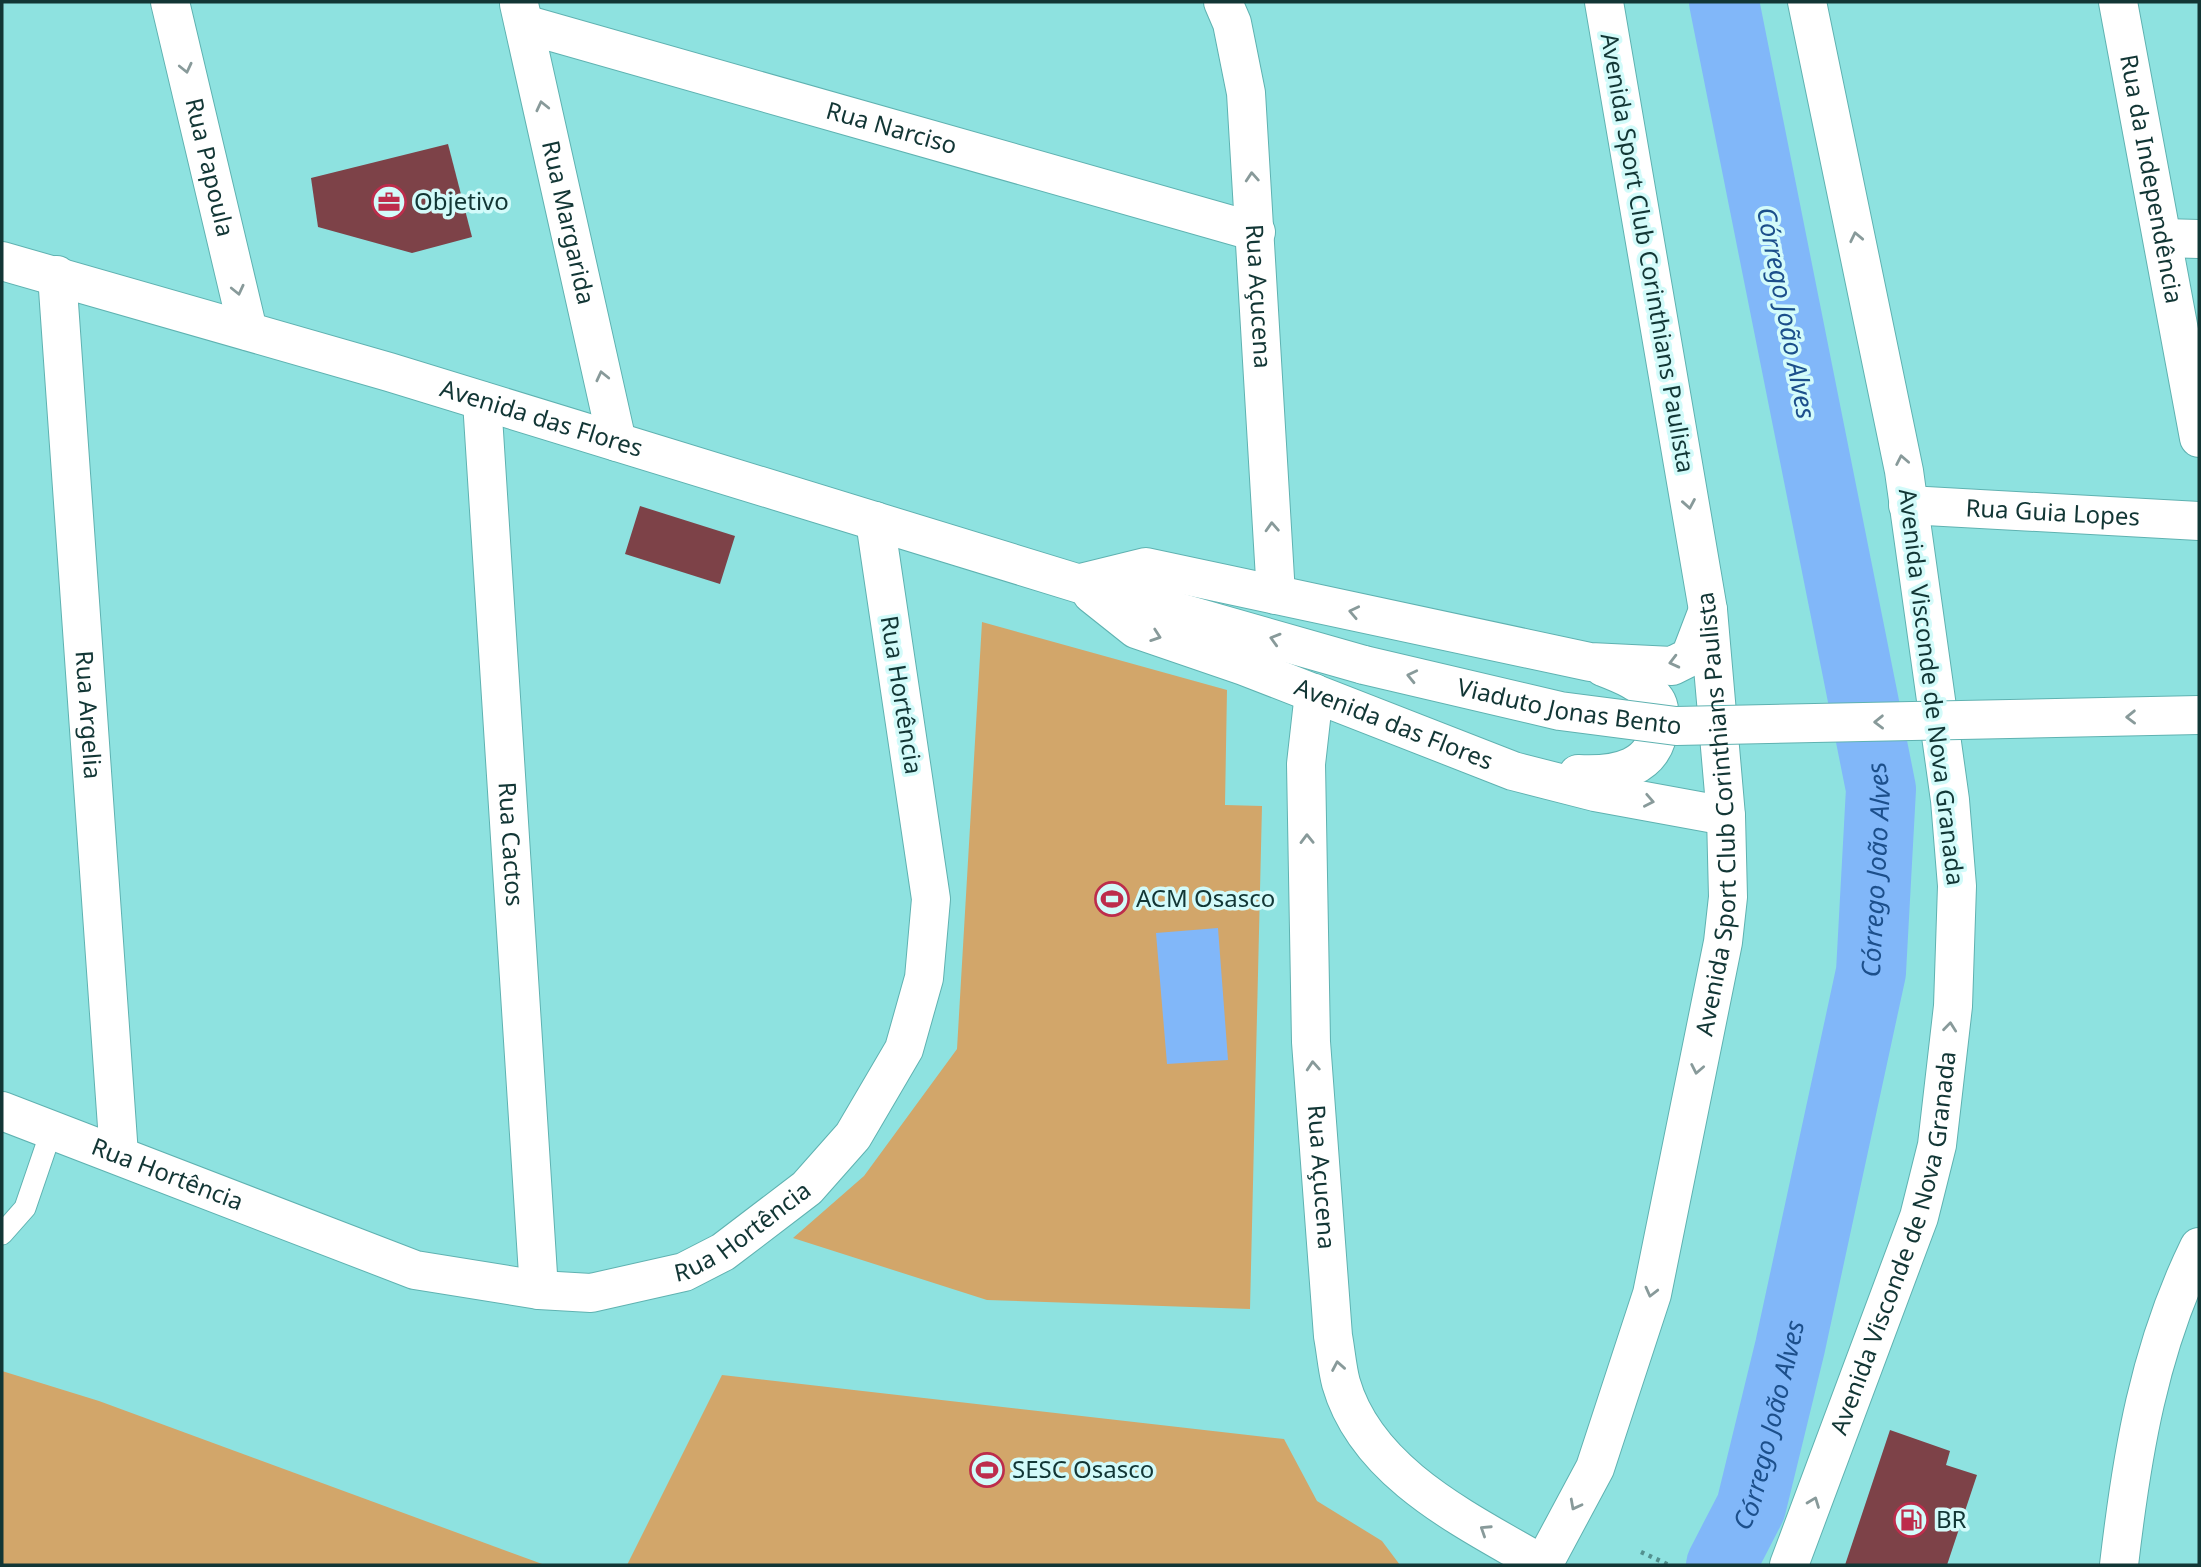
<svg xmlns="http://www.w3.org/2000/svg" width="2201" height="1567" viewBox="0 0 2201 1567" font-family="'Noto Sans',sans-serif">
	<rect width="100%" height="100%" fill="#8ee2e0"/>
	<g fill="#d2a66a">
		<path d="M 982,622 L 1227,690 L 1225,805 L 1262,806 L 1250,1309 L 987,1300 L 793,1238 L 864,1176 L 957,1049 Z"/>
		<path d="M 2,1371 L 99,1401 L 545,1565 L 2,1565 Z"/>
		<path d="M 722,1375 L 1284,1439 L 1317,1501 L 1382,1541 L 1400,1565 L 627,1565 Z"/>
	</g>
	<path fill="#81b7f9" d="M 1218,928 L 1228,1060 L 1167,1064 L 1156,933 Z"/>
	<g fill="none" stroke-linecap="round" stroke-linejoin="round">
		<path stroke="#81b7f9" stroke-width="70" id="s1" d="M 1721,1565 L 1751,1507 L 1790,1347 L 1871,972 L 1881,789 L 1724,2"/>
	</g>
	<g fill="#7d4248">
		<path d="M 448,144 L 472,237 L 412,253 L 318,227 L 311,178 Z"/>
		<path d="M 640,506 L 735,536 L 720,584 L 625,554 Z"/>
		<path d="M 1890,1430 L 1950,1451 L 1946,1465 L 1977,1475 L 1947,1565 L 1845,1565 Z"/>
	</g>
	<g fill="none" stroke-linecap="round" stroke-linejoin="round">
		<g stroke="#5fb2b1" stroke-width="23">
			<path id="service" d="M 2,1234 L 25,1208 L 52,1129"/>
		</g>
		<g stroke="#5fb2b1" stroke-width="40">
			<g id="minor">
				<path id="s2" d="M 170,2 L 248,331"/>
				<path id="s3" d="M 1223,2 L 1232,23 L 1246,93 L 1276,595"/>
				<path id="s4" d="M 2118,2 L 2199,438"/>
				<path id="s5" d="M 519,4 L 617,442"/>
				<path id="s6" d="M 524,24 L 1256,232"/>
				<path d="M 2163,238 L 2199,239"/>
				<path id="s7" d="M 57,275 L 119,1155"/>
				<path id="s8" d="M 482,401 L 539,1290"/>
				<path id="s9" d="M 1908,505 L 2199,521"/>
				<path id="s10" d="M 1314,693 L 1306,764 L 1311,1042 L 1333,1336 C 1336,1352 1337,1368 1341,1383 C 1367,1474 1468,1521 1543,1565"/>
				<path id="s11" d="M 2,1111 L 415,1270 L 539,1290 L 591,1293 L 684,1272 L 723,1252 L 807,1188 L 853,1136 L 904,1049 L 924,978 L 931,899 L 875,521"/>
			</g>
		</g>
		<g stroke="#5fb2b1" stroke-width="40">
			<g id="secondary">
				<path id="s12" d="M 2,261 L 389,372 L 1080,584 L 1364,665"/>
				<path d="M 1081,583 L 1146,567 L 1590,662 L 1672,666 L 1690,657 L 1708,610"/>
				<path id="s13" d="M 1092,594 L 1136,629 L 1244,666 L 1513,771 L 1595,792 L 1726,816"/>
				<path d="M 1578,774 C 1615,776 1657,769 1659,724 C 1659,714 1661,706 1654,698 C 1642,682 1621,674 1603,667"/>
				<path d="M 2119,1565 C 2132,1453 2149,1349 2199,1247"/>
			</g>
		</g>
		<g stroke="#5fb2b1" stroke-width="40">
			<g id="primary">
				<path id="s14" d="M 1543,1565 L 1595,1468 L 1652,1294 L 1723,942 L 1728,897 L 1726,816 L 1708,610 L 1604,2"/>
				<path id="s15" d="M 1789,1565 L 1919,1217 L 1937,1145 L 1953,1006 L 1957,886 L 1950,800 L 1904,471 L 1807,2"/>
			</g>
		</g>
		<path stroke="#53908f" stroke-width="4.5" stroke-dasharray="3.5 5" stroke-linecap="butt" d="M 1641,1552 L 1669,1565"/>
		<use href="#service" stroke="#fff" stroke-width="21"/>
		<use href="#minor" stroke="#fff" stroke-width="38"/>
		<use href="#secondary" stroke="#fff" stroke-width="38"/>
		<use href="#primary" stroke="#fff" stroke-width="38"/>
		<g stroke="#5fb2b1" stroke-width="40" stroke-linecap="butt">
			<g id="secondary-bridge">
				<path id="s16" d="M 1364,665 L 1560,711 L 1676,726 L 2199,715"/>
			</g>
		</g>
		<use href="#secondary-bridge" stroke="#fff" stroke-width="38"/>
	</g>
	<defs><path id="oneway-chevron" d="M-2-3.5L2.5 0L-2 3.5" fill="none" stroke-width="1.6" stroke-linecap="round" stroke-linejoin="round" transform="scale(1.75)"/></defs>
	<g stroke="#889a9a">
		<use href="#oneway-chevron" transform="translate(186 68) rotate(77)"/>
		<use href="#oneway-chevron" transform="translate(542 106) rotate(-103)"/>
		<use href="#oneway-chevron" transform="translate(1252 177) rotate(-94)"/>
		<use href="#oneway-chevron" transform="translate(1856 237) rotate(-102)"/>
		<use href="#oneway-chevron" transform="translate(238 290) rotate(77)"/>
		<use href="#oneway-chevron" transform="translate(602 376) rotate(-103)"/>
		<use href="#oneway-chevron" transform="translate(1902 460) rotate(-101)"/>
		<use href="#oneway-chevron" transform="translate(1689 504) rotate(80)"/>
		<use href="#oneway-chevron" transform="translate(1272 527) rotate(-93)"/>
		<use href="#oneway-chevron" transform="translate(1354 612) rotate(-168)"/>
		<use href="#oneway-chevron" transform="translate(1156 636) rotate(19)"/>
		<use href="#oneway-chevron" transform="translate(1275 639) rotate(-164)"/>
		<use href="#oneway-chevron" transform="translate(1674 662) rotate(166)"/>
		<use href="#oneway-chevron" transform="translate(1412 676) rotate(-167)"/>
		<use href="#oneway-chevron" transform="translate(2131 717) rotate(179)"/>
		<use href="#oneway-chevron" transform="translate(1879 722) rotate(179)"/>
		<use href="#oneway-chevron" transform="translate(1649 801) rotate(11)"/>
		<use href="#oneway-chevron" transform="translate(1307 839) rotate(-91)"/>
		<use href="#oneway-chevron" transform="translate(1950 1027) rotate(-84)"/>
		<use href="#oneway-chevron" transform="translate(1313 1066) rotate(-94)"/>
		<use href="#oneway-chevron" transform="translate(1697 1069) rotate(101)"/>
		<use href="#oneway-chevron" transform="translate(1651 1292) rotate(104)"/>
		<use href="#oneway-chevron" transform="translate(1338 1366) rotate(-100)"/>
		<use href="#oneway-chevron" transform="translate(1814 1502) rotate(-69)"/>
		<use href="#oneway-chevron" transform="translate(1575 1505) rotate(118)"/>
		<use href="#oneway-chevron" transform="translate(1485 1530) rotate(-147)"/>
	</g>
	<defs>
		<g id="office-ring" transform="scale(1.75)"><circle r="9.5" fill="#d3fbfa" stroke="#bd2c4b" stroke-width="1.5"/><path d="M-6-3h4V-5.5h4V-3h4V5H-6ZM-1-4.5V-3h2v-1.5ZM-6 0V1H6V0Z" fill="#bd2c4b"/></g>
		<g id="stadium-ring" transform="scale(1.75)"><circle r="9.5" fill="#d3fbfa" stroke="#bd2c4b" stroke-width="1.5"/><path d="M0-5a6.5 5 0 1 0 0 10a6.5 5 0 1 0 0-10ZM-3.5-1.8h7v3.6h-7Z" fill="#bd2c4b"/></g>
		<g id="fuel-ring" transform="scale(1.75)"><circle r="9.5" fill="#d3fbfa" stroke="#bd2c4b" stroke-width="1.5"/><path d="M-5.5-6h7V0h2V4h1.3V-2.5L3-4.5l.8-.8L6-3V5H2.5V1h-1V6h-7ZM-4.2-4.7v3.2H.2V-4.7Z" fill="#bd2c4b"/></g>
	</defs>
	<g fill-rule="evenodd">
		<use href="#office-ring" x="389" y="202"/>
		<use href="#stadium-ring" x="1112" y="899"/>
		<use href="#stadium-ring" x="987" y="1470"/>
		<use href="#fuel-ring" x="1911" y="1520"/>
	</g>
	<g text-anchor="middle" stroke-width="7" stroke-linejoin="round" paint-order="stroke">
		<g font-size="24" fill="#123635" stroke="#d3fbfa">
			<text dy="8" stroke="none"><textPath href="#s6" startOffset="382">Rua Narciso</textPath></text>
			<text dy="8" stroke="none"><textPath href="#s2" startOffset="170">Rua Papoula</textPath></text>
			<text dy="8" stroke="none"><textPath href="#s4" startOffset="180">Rua da Independência</textPath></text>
			<text dy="8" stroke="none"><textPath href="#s5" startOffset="224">Rua Margarida</textPath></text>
			<text transform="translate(1647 253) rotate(80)" y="8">Avenida Sport Club Corinthians Paulista</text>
			<text dy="8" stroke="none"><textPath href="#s3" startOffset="298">Rua Açucena</textPath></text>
			<text dy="8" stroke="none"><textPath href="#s12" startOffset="562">Avenida das Flores</textPath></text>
			<text dy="8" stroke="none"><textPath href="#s9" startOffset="145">Rua Guia Lopes</textPath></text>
			<text transform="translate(1931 687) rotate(83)" y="8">Avenida Visconde de Nova Granada</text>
			<text transform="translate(901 695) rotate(81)" y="8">Rua Hortência</text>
			<text dy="8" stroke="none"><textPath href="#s16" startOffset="210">Viaduto Jonas Bento</textPath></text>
			<text dy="8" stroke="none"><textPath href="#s7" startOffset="441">Rua Argelia</textPath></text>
			<text dy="8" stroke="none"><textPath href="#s13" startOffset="331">Avenida das Flores</textPath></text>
			<text dy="8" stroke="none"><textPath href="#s14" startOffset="780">Avenida Sport Club Corinthians Paulista</textPath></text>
			<text dy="8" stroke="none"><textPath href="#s8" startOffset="444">Rua Cactos</textPath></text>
			<text dy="8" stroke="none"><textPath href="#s11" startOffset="177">Rua Hortência</textPath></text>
			<text dy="8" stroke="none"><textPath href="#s10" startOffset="485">Rua Açucena</textPath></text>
			<text dy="8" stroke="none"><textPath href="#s11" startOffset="786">Rua Hortência</textPath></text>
			<text dy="8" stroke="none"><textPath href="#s15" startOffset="340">Avenida Visconde de Nova Granada</textPath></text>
		</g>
		<g font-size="24" fill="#123635" stroke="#d3fbfa" text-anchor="start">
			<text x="414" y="210">Objetivo</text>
			<text x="1136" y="907">ACM Osasco</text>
			<text x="1012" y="1478">SESC Osasco</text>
			<text x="1936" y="1528">BR</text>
		</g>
		<g font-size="26" font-style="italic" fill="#1c4f8b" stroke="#d3fbfa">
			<text transform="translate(1786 313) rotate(79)" y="9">Córrego João Alves</text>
			<text dy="9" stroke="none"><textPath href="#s1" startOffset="716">Córrego João Alves</textPath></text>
			<text dy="9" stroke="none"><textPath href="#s1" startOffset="149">Córrego João Alves</textPath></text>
		</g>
	</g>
	<rect width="2201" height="1567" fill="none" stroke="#123635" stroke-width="7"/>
</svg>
